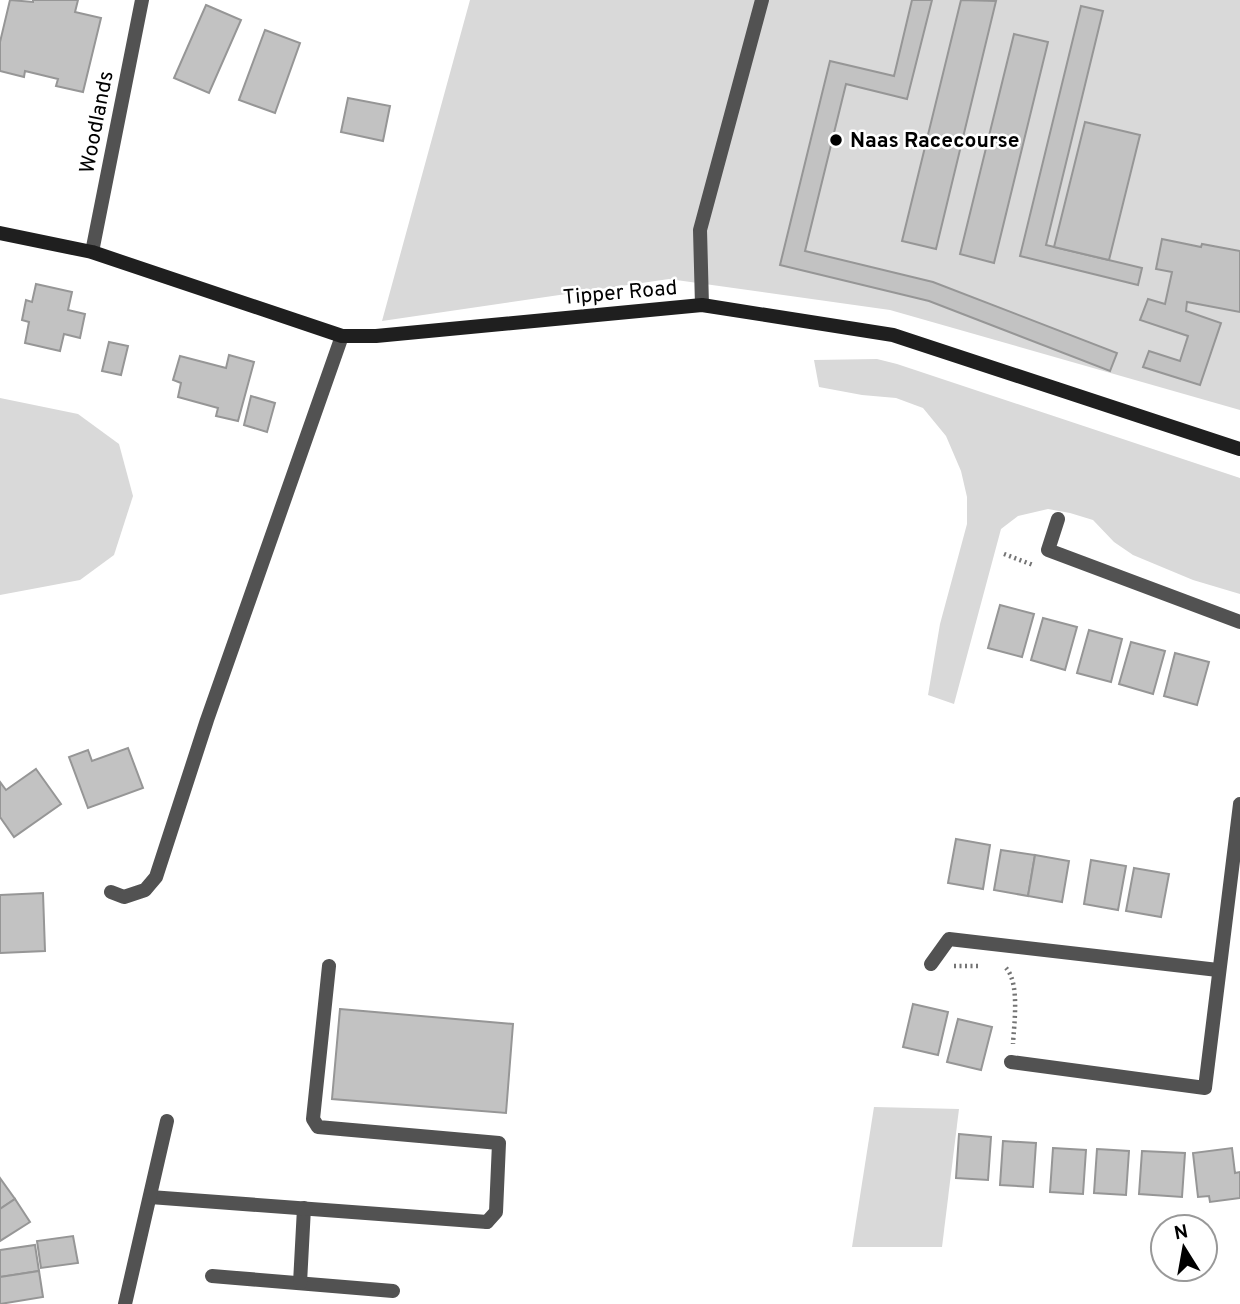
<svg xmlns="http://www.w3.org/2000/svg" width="1240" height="1304" viewBox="0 0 1240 1304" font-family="Overpass,sans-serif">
	<rect width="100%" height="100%" fill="#fff"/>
	<g fill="#d9d9d9">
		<path d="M 470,0 L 1240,0 L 1240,410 L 890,310 L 669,279 L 382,321 Z"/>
		<path d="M 877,359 L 897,364 L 1240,478 L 1240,594 L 1193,580 L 1133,555 L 1114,542 L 1093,520 L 1070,513 L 1048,509 L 1018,516 L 1001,529 L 954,704 L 928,695 L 940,624 L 967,524 L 967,497 L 961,471 L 946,436 L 923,408 L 896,398 L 862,395 L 819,387 L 814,360 Z"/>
		<path d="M 0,398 L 78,414 L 119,444 L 133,496 L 114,555 L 80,580 L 0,595 Z"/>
		<path d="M 874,1107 L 959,1109 L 942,1247 L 852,1247 Z"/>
	</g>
	<g fill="#c2c2c2" stroke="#969696" stroke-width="2">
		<path d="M 10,0 L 33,2 L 33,0 L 78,0 L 75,12 L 101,18 L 83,92 L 56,86 L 58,79 L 25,71 L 24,77 L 0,71 L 0,42 Z"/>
		<path d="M 912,0 L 932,0 L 907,99 L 846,84 L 805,251 L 933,282 L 1117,353 L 1110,371 L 929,301 L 780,265 L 830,61 L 894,76 Z"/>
		<path d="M 961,0 L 996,1 L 936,249 L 902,241 Z"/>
		<path d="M 206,5 L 241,20 L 209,93 L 174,78 Z"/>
		<path d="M 1081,6 L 1103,11 L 1046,245 L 1142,268 L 1138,285 L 1020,256 Z"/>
		<path d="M 265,30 L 300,43 L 275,113 L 239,100 Z"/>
		<path d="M 1014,34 L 1048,42 L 994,263 L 960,254 Z"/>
		<path d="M 348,98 L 390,106 L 383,141 L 341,132 Z"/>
		<path d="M 1085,122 L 1140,135 L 1109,260 L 1054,247 Z"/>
		<path d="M 1162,239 L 1201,247 L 1202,244 L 1240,251 L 1240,312 L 1187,302 L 1186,311 L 1221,323 L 1200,385 L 1143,367 L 1149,351 L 1180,361 L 1188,336 L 1140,320 L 1148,299 L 1165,304 L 1172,272 L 1156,269 Z"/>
		<path d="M 36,284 L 72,292 L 68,310 L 85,314 L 80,338 L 64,334 L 60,351 L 25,343 L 29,322 L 22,320 L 26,300 L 32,302 Z"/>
		<path d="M 109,342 L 128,346 L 121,375 L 102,371 Z"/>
		<path d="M 229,355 L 254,362 L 238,421 L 216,416 L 218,408 L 178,397 L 181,383 L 173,380 L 180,356 L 226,368 Z"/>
		<path d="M 251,396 L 275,403 L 267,432 L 244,425 Z"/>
		<path d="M 1000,605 L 1034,614 L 1022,657 L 988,648 Z"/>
		<path d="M 1043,618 L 1077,627 L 1065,670 L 1031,660 Z"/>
		<path d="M 1089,630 L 1122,639 L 1111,682 L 1077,673 Z"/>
		<path d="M 1131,642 L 1165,651 L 1153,694 L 1119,684 Z"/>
		<path d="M 1175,653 L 1209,662 L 1197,705 L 1164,696 Z"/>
		<path d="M 128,748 L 143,788 L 88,808 L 69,757 L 88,750 L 92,761 Z"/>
		<path d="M 36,769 L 61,804 L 14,837 L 0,817 L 0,782 L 6,790 Z"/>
		<path d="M 956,839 L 990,845 L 983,889 L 948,883 Z"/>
		<path d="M 1001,850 L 1035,855 L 1028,896 L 994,890 Z"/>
		<path d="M 1035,855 L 1069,861 L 1062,902 L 1028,896 Z"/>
		<path d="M 1091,860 L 1126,866 L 1118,910 L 1084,904 Z"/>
		<path d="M 1134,868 L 1169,874 L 1161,917 L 1126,911 Z"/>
		<path d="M 43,893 L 45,951 L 0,953 L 0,895 Z"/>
		<path d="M 913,1004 L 948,1012 L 938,1055 L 903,1047 Z"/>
		<path d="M 340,1009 L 513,1024 L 506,1113 L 332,1099 Z"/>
		<path d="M 958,1019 L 992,1027 L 981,1070 L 947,1062 Z"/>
		<path d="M 959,1134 L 991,1137 L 988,1180 L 956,1178 Z"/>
		<path d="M 1003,1141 L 1036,1143 L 1033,1187 L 1000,1185 Z"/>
		<path d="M 1053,1148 L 1086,1150 L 1083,1194 L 1050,1192 Z"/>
		<path d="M 1232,1148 L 1235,1173 L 1240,1172 L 1240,1198 L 1210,1202 L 1209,1196 L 1198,1197 L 1193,1153 Z"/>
		<path d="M 1097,1149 L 1129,1151 L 1126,1195 L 1094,1193 Z"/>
		<path d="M 1142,1151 L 1185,1153 L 1182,1197 L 1139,1194 Z"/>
		<path d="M 0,1178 L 15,1199 L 0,1209 Z"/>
		<path d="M 15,1199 L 30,1222 L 0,1241 L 0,1209 Z"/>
		<path d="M 73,1236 L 78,1263 L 41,1268 L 37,1241 Z"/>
		<path d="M 35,1245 L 39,1271 L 0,1277 L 0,1250 Z"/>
		<path d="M 39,1271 L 43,1297 L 0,1304 L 0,1277 Z"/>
	</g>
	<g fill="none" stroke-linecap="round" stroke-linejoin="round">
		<g stroke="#747474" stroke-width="4.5" stroke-dasharray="2 3.5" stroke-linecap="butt">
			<path d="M 1004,554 L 1033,565"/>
			<path d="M 954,966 L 980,966"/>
			<path d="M 1006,968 C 1020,983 1014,1024 1013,1044"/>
		</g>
		<g stroke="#525252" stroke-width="14">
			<path d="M 702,305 L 700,230 L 762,0"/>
			<path d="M 329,966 L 313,1119 L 318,1127 L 499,1143 L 496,1212 L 487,1222"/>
			<path d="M 212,1276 L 393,1291"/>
			<path d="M 300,1283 L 304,1208"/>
		</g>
		<g stroke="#525252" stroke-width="14">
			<path d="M 92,252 L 142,0"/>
			<path d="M 1058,519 L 1048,550 L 1240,622"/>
			<path d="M 111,892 L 124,897 L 145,890 L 156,877 L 207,720 L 342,336"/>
			<path d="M 931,964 L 949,939 L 1218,970"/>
			<path d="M 1011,1062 L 1205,1088 L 1240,804"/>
			<path d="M 150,1197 L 487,1222"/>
			<path d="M 125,1304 L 167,1121"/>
		</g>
		<path stroke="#1f1f1f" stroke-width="14" d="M 0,233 L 92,252 L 342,336 L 376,336 L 702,305 L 893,335 L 1240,449"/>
	</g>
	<circle fill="#000" stroke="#fff" stroke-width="2.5" cx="836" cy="140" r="7"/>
	<g text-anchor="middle" stroke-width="5" stroke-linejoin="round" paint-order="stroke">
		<g font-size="21" fill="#000" stroke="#fff">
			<text transform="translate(96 122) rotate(-79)" y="7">Woodlands</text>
			<text transform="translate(620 292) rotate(-5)" y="7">Tipper Road</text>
		</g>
		<g font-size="21" font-weight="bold" fill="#000" stroke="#fff" text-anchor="start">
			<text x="850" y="147">Naas Racecourse</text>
		</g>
	</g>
	<g transform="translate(1184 1248) rotate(349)"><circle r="33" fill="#ffffff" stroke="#999999" stroke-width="2"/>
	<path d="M0-5L12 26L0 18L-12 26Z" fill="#000000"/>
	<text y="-10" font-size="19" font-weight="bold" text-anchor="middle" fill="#000000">N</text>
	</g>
</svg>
